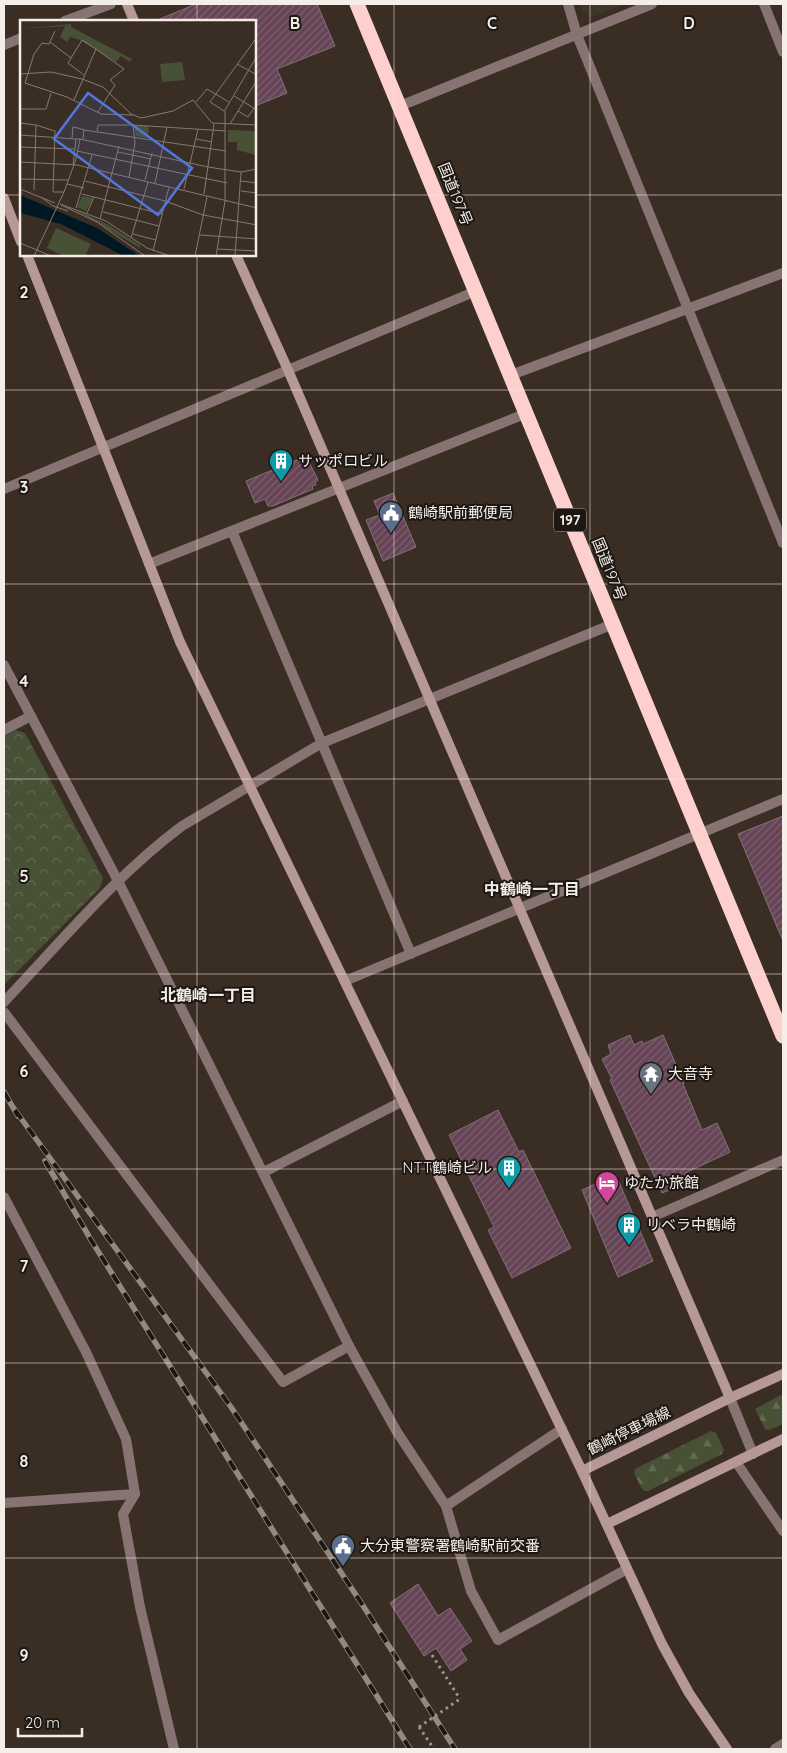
<svg xmlns="http://www.w3.org/2000/svg" width="787" height="1753" viewBox="0 0 787 1753" font-family="Quicksand,'Noto Sans JP',sans-serif">
	<defs>
		<pattern id="forest-firs" width="22" height="20" patternUnits="userSpaceOnUse" patternTransform="scale(1.25)"><rect width="22" height="20" fill="#485136"/><path d="M5 1l3.5 6h-7zM16 11l3.5 6h-7z" fill="#636a53"/></pattern>
		<pattern id="park-crowns" width="20" height="18" patternUnits="userSpaceOnUse" patternTransform="scale(1.25)"><rect width="20" height="18" fill="#485136"/><path d="M2 6a3 3 0 1 1 6 0M12 15a3 3 0 1 1 6 0" fill="none" stroke="#636a53"/></pattern>
		<pattern id="building-hatch" width="6" height="6" patternUnits="userSpaceOnUse" patternTransform="scale(1.25)"><rect width="6" height="6" fill="#664456"/><path d="M-1 1l2-2M0 6l6-6M5 7l2-2" fill="none" stroke="#7c5f6e"/></pattern>
	</defs>
	<rect width="100%" height="100%" fill="#3a2d24"/>
	<path fill="#3e3726" d="M 580,4 L 626,4 L 592,17 L 582,11 Z"/>
	<g fill="url(#forest-firs)">
		<path d="M 783,1394 L 783,1424 L 769,1430 L 765,1429 L 755,1409 Z"/>
		<path d="M 711,1431 L 716,1433 L 724,1450 L 722,1454 L 648,1491 L 645,1491 L 642,1489 L 634,1473 L 635,1469 Z"/>
	</g>
	<path fill="url(#park-crowns)" d="M 15,730 L 25,733 L 103,878 L 100,888 L 4,985 L 4,736 Z"/>
	<g fill="url(#building-hatch)" stroke="#82717a">
		<path d="M 196,4 L 317,4 L 335,46 L 277,69 L 287,93 L 255,106 L 255,21 L 155,21 Z"/>
		<path d="M 306,456 L 318,480 L 315,483 L 316,485 L 312,486 L 313,489 L 273,506 L 268,506 L 265,499 L 255,503 L 246,481 Z"/>
		<path d="M 393,493 L 416,547 L 383,561 L 366,520 L 380,515 L 374,501 Z"/>
		<path d="M 783,816 L 783,941 L 738,834 Z"/>
		<path d="M 630,1035 L 634,1045 L 642,1041 L 643,1044 L 663,1035 L 684,1083 L 683,1084 L 702,1130 L 717,1123 L 730,1152 L 685,1173 L 688,1180 L 683,1182 L 684,1184 L 662,1193 L 610,1080 L 612,1079 L 602,1059 L 611,1054 L 608,1045 Z"/>
		<path d="M 498,1110 L 519,1152 L 523,1150 L 571,1248 L 512,1278 L 488,1230 L 494,1227 L 449,1135 Z"/>
		<path d="M 616,1175 L 653,1261 L 618,1277 L 582,1190 Z"/>
		<path d="M 418,1584 L 438,1616 L 450,1608 L 472,1641 L 460,1649 L 467,1660 L 451,1671 L 436,1648 L 424,1656 L 390,1603 Z"/>
	</g>
	<g fill="none" stroke-linecap="round" stroke-linejoin="round">
		<g stroke="#a0968f" stroke-width="3" stroke-dasharray="2.5 4" stroke-linecap="butt">
			<path d="M 432,1655 L 460,1699"/>
			<path d="M 419,1727 L 434,1749"/>
		</g>
		<g stroke="#867372" stroke-width="10">
			<path d="M 568,4 L 577,35 L 783,543"/>
			<path d="M 764,4 L 783,52"/>
			<path d="M 65,21 L 111,4"/>
			<path d="M 4,45 L 21,38"/>
			<path d="M 400,106 L 652,4"/>
			<path d="M 511,375 L 783,273"/>
			<path d="M 4,489 L 476,291"/>
			<path d="M 232,531 L 411,954"/>
			<path d="M 149,564 L 527,413"/>
			<path d="M 4,665 L 118,881 L 349,1346 L 397,1432 L 446,1506"/>
			<path d="M 4,730 L 31,716"/>
			<path d="M 345,981 L 783,799"/>
			<path d="M 4,1002 C 61,942 115,876 182,826 L 322,743 L 613,624"/>
			<path d="M 4,1012 L 283,1382 L 349,1346"/>
			<path d="M 264,1172 L 403,1101"/>
			<path d="M 4,1197 L 86,1352 L 126,1439 L 135,1494 L 123,1514 L 140,1607 L 174,1749"/>
			<path d="M 652,1217 L 783,1160"/>
			<path d="M 730,1398 L 753,1454"/>
			<path d="M 562,1429 L 446,1506 L 471,1591 L 498,1640 L 627,1569"/>
			<path d="M 736,1462 L 783,1531"/>
			<path d="M 4,1503 L 135,1494"/>
			<path d="M 775,1749 L 783,1744"/>
		</g>
		<g stroke="#b69897" stroke-width="10">
			<path d="M 127,4 L 134,21"/>
			<path d="M 4,198 L 21,242"/>
			<path d="M 27,255 L 180,642 L 582,1471 L 662,1644 L 689,1693 L 727,1749"/>
			<path d="M 236,255 L 288,370 L 730,1398"/>
			<path d="M 582,1471 L 730,1398 L 783,1374"/>
			<path d="M 607,1524 L 783,1439"/>
		</g>
		<path stroke="#fdcfcd" stroke-width="15" d="M 357,4 L 783,1036"/>
		<g stroke="#938981" stroke-width="5.5">
			<g id="rail">
				<path d="M 4,1092 L 18,1116"/>
				<path d="M 15,1110 L 231,1407 L 360,1601 L 455,1749"/>
				<path d="M 45,1161 L 91,1240 L 410,1749"/>
			</g>
		</g>
		<use href="#rail" stroke="#1c1713" stroke-width="4" stroke-dasharray="11" stroke-linecap="butt"/>
		<path stroke="#a0968f" stroke-width="3" stroke-dasharray="2.5 4" stroke-linecap="butt" d="M 419,1727 L 460,1699"/>
	</g>
	<path fill="none" stroke="#f5ede7" stroke-width="1" stroke-opacity="0.55" d="M 197,4 L 197,21M 394,4 L 394,1749M 590,4 L 590,1749M 4,195 L 21,195M 255,195 L 783,195M 197,255 L 197,1749M 4,390 L 783,390M 4,584 L 783,584M 4,779 L 783,779M 4,974 L 783,974M 4,1169 L 783,1169M 4,1363 L 783,1363M 4,1558 L 783,1558"/>
	<defs>
		<g id="building-pin" transform="scale(1.25)"><path d="M0 17L-7.5 6A9.5 9.5 0 1 1 7.5 6Z" fill="#0f9aa8" stroke="#1c1713"/><path d="M-4-6H4V6H1V3H-1V6H-4ZM-2.5-4.3h1.7v1.8h-1.7ZM.8-4.3h1.7v1.8H.8ZM-2.5-1h1.7V.8h-1.7ZM.8-1h1.7V.8H.8Z" fill="#fff"/></g>
		<g id="civic-pin" transform="scale(1.25)"><path d="M0 17L-7.5 6A9.5 9.5 0 1 1 7.5 6Z" fill="#5c6f8a" stroke="#1c1713"/><path d="M-.6-6.5H3V-4.5H.6V-3L4-1V1h2V6H-6V1h2V-1L-.6-3ZM-1.2 2.5V6h2.4V2.5Z" fill="#fff"/></g>
		<g id="temple-pin" transform="scale(1.25)"><path d="M0 17L-7.5 6A9.5 9.5 0 1 1 7.5 6Z" fill="#6b7280" stroke="#1c1713"/><path d="M0-6L5-2H3V0L6.5 2.5H4V6H1.5V3h-3V6H-4V2.5H-6.5L-3 0V-2H-5Z" fill="#fff"/></g>
		<g id="hotel-pin" transform="scale(1.25)"><path d="M0 17L-7.5 6A9.5 9.5 0 1 1 7.5 6Z" fill="#d1479c" stroke="#1c1713"/><path d="M-6-4.5h1.5V1H6V5H4.5V3h-9V5H-6ZM-4 0a1.8 1.8 0 1 1 3.6 0ZM.5 0V-2.5h3Q6-2.5 6 0Z" fill="#fff"/></g>
	</defs>
	<g fill-rule="evenodd">
		<use href="#building-pin" x="281" y="461"/>
		<use href="#civic-pin" x="391" y="513"/>
		<use href="#temple-pin" x="651" y="1074"/>
		<use href="#building-pin" x="509" y="1168"/>
		<use href="#hotel-pin" x="607" y="1183"/>
		<use href="#building-pin" x="629" y="1225"/>
		<use href="#civic-pin" x="343" y="1546"/>
	</g>
	<g text-anchor="middle" stroke-width="4" stroke-linejoin="round" paint-order="stroke">
		<rect fill="#1c1713" stroke="#b4ada7" stroke-width="1" x="554" y="508.5" width="32" height="23" rx="4"/>
		<g font-size="14" font-weight="bold" fill="#f5ede7">
			<text x="570" y="525">197</text>
		</g>
		<g font-size="15" fill="#f5ede7" stroke="#1c1713">
			<text transform="translate(455 194) rotate(68)" y="5">国道197号</text>
			<text transform="translate(609 569) rotate(68)" y="5">国道197号</text>
			<text transform="translate(629 1431) rotate(-26)" y="5">鶴崎停車場線</text>
		</g>
		<g font-size="15" fill="#f5ede7" stroke="#1c1713" text-anchor="start">
			<text x="298" y="466">サッポロビル</text>
			<text x="408" y="518">鶴崎駅前郵便局</text>
			<text x="668" y="1079">大音寺</text>
			<text x="492" y="1173" text-anchor="end">NTT鶴崎ビル</text>
			<text x="624" y="1188">ゆたか旅館</text>
			<text x="646" y="1230">リベラ中鶴崎</text>
			<text x="360" y="1551">大分東警察署鶴崎駅前交番</text>
		</g>
		<g font-size="16" font-weight="bold" fill="#f5ede7" stroke="#1c1713">
			<text x="532" y="895">中鶴崎一丁目</text>
			<text x="208" y="1001">北鶴崎一丁目</text>
		</g>
	</g>
	<g transform="translate(20 20)">
		<rect width="236" height="236" fill="#3a2d24"/>
		<path d="M 162,42 L 165,60 L 142,62 L 140,44 ZM 36,208 L 71,224 L 65,236 L 44,236 L 27,228 Z" fill="#485136"/>
		<path d="M 51,4 L 51,7 L 112,39 L 110,42 L 101,36 L 96,42 L 60,20 L 50,17 L 47,22 L 40,17 L 45,6 L 0,9 ZM 52,188 L 87,204 L 120,225 L 120,228 Z" fill="#485136"/>
		<path d="M 114,106 L 129,106 L 128,118 L 116,116 ZM 208,110 L 236,111 L 236,135 L 217,130 L 217,122 L 208,122 ZM 62,176 L 73,178 L 66,191 L 57,187 Z" fill="#485136"/>
		<path d="M 0,175 L 77,208 L 120,236 L 104,236 L 41,204 L 0,193 Z" fill="#001824"/>
		<path fill="none" stroke="#857a72" stroke-width="1" d="M 35,11 L 29,24 L 22,23 L 14,34 L 5,63 L 47,77 L 81,94 L 113,95M 30,22 L 51,38M 217,44 L 237,55M 0,54 L 31,52 L 62,59 L 83,67 L 111,94 L 121,98 L 153,91 L 173,80 L 192,103 L 237,105M 64,55 L 48,43 L 62,20 L 76,29M 214,76 L 237,90M 54,80 L 76,29 L 104,49 L 90,60 L 95,65 L 78,92M 176,82 L 187,69 L 209,82M 0,89 L 26,89 L 31,73M 204,91 L 190,82 L 237,17M 218,91 L 228,97 L 234,88M 0,103 L 16,105 L 14,170M 210,104 L 237,60M 16,105 L 35,111 L 33,172 L 44,172M 64,110 L 206,131M 77,111 L 78,105 L 113,105 L 206,111M 0,115 L 56,119M 52,118 L 53,107 L 58,108 L 64,110 L 63,119M 60,119 L 188,147 L 221,152 L 237,149M 176,119 L 192,122M 0,127 L 54,129M 57,131 L 207,163M 98,132 L 131,139M 0,142 L 57,145 L 237,188M 109,157 L 115,123 L 113,105M 0,159 L 48,160M 125,160 L 132,133M 65,161 L 145,181 L 183,195 L 237,205M 221,161 L 237,163M 135,163 L 147,107M 47,164 L 64,168M 0,169 L 35,183M 164,169 L 178,109M 221,171 L 237,173M 62,174 L 142,194M 184,174 L 194,104M 21,177 L 33,186 L 48,191M 205,181 L 205,90 L 237,36M 40,184 L 86,201 L 127,228 L 150,236M 41,185 L 77,202 L 125,236M 56,188 L 72,135M 83,192 L 139,206M 67,193 L 74,177M 80,199 L 99,126M 113,214 L 136,220M 180,215 L 237,219M 111,218 L 128,162M 0,223 L 31,236M 197,229 L 237,231M 133,231 L 149,167M 14,236 L 44,172 L 56,139 L 60,119 L 56,119 L 53,145M 175,236 L 187,177M 196,236 L 205,181M 215,236 L 221,152"/>
		<path fill="#5376dc" fill-opacity="0.15" stroke="#5376dc" stroke-width="2.5" d="M 68,73 L 172,148 L 138,195 L 34,119 Z"/>
		<rect width="236" height="236" fill="none" stroke="#f5ede7" stroke-width="2.5"/>
	</g>
	<g font-size="16" text-anchor="middle" font-weight="bold" fill="#f5ede7" stroke="#1c1713" stroke-width="4" stroke-linejoin="round" paint-order="stroke">
		<text x="295" y="29">B</text>
		<text x="492" y="29">C</text>
		<text x="689" y="29">D</text>
		<text x="24" y="298">2</text>
		<text x="24" y="493">3</text>
		<text x="24" y="687">4</text>
		<text x="24" y="882">5</text>
		<text x="24" y="1077">6</text>
		<text x="24" y="1272">7</text>
		<text x="24" y="1467">8</text>
		<text x="24" y="1661">9</text>
	</g>
	<rect width="787" height="1753" fill="none" stroke="#f5ede7" stroke-width="10"/>
	<path d="M18 1728v8h64v-8" fill="none" stroke="#f5ede7" stroke-width="2.5"/>
	<text x="25" y="1728" font-size="15" fill="#f5ede7" stroke="#1c1713" stroke-width="4" paint-order="stroke">20 m</text>
</svg>
